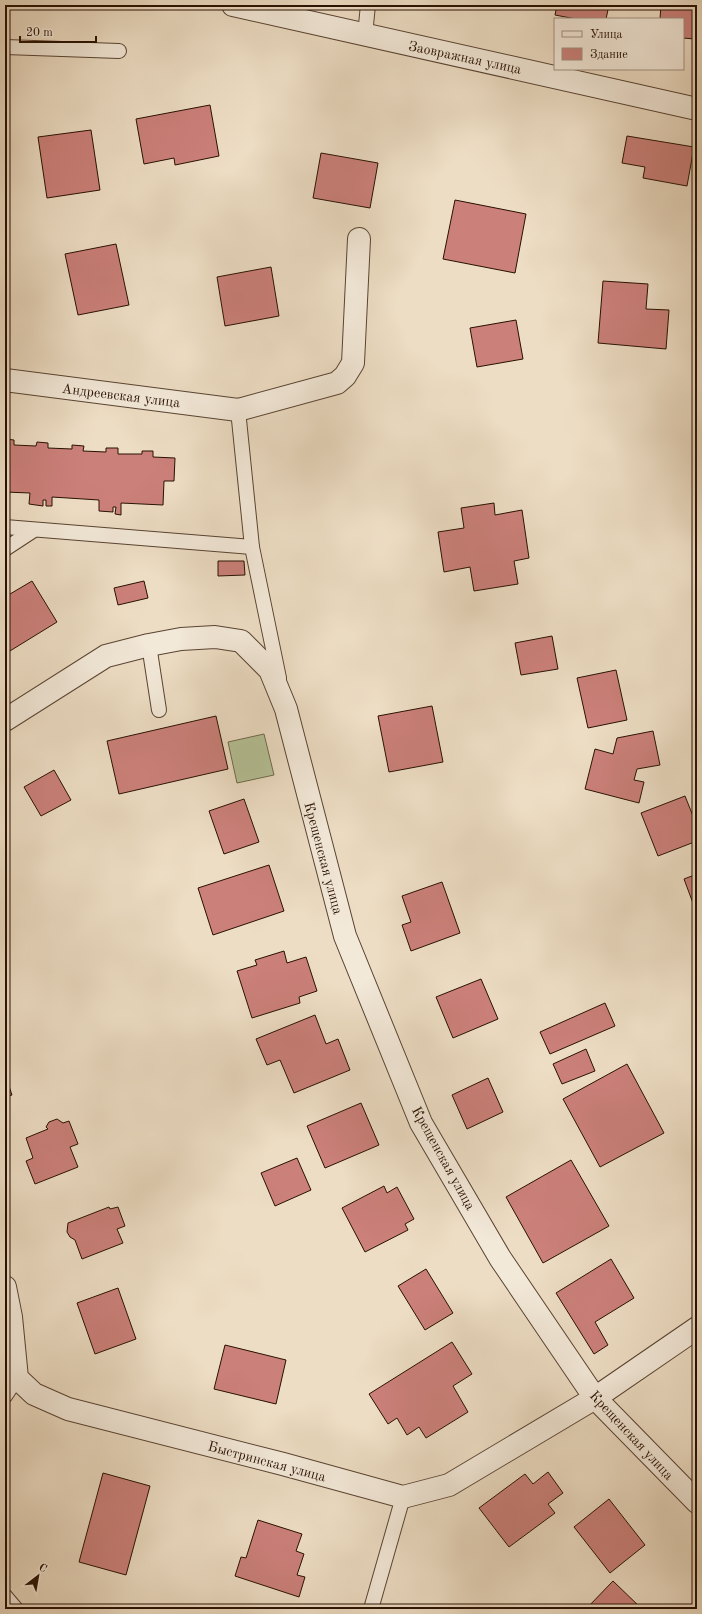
<svg xmlns="http://www.w3.org/2000/svg" width="702" height="1614" viewBox="0 0 702 1614" font-family="'Old Standard TT',serif">
	<rect width="100%" height="100%" fill="#edddc4"/>
	<filter id="stains"><feTurbulence type="fractalNoise" baseFrequency=".005" numOctaves="4"/><feColorMatrix values="0 0 0 0 .2 0 0 0 0 .09 0 0 0 0 .02 0 0 0 .5 -.17"/></filter>
	<radialGradient id="worn" r=".72"><stop offset=".6" stop-color="#630" stop-opacity="0"/><stop offset="1" stop-color="#630" stop-opacity=".3"/></radialGradient>
	<path fill="#b5c297" stroke="#6e694c" d="M 264,734 L 274,775 L 237,783 L 228,742 Z"/>
	<g fill="#cb807a" stroke="#281002">
		<path d="M 557,5 L 609,5 L 606,19 L 576,19 L 555,15 Z"/>
		<path d="M 661,5 L 697,5 L 695,39 L 683,38 L 683,19 L 660,19 Z"/>
		<path d="M 210,105 L 219,156 L 175,165 L 174,158 L 144,164 L 136,119 Z"/>
		<path d="M 91,130 L 100,190 L 47,198 L 38,137 Z"/>
		<path d="M 627,136 L 694,147 L 687,186 L 643,178 L 645,167 L 622,163 Z"/>
		<path d="M 321,153 L 378,163 L 370,208 L 313,198 Z"/>
		<path d="M 455,200 L 526,214 L 515,273 L 443,259 Z"/>
		<path d="M 116,244 L 129,305 L 78,315 L 65,254 Z"/>
		<path d="M 271,267 L 279,316 L 225,326 L 217,277 Z"/>
		<path d="M 603,281 L 648,284 L 646,309 L 669,310 L 666,349 L 598,343 Z"/>
		<path d="M 516,320 L 523,359 L 477,367 L 470,328 Z"/>
		<path d="M 5,439 L 14,440 L 14,445 L 36,446 L 37,442 L 48,443 L 48,448 L 72,449 L 72,445 L 84,446 L 83,451 L 106,452 L 106,448 L 118,448 L 118,454 L 142,454 L 142,451 L 153,451 L 153,457 L 175,458 L 174,481 L 164,481 L 163,505 L 121,503 L 121,515 L 115,514 L 116,507 L 113,507 L 113,512 L 99,511 L 99,500 L 52,497 L 52,506 L 46,506 L 46,500 L 43,500 L 43,506 L 29,504 L 30,493 L 5,492 Z"/>
		<path d="M 494,503 L 495,515 L 522,510 L 529,558 L 514,561 L 518,584 L 474,591 L 470,567 L 444,572 L 438,532 L 464,528 L 461,508 Z"/>
		<path d="M 218,561 L 244,561 L 245,575 L 218,576 Z"/>
		<path d="M 32,581 L 57,622 L 5,654 L 5,597 Z"/>
		<path d="M 144,581 L 148,598 L 118,605 L 114,588 Z"/>
		<path d="M 552,636 L 558,669 L 521,675 L 515,643 Z"/>
		<path d="M 616,670 L 627,720 L 588,728 L 577,678 Z"/>
		<path d="M 432,706 L 443,762 L 389,772 L 378,716 Z"/>
		<path d="M 216,716 L 228,769 L 119,794 L 107,741 Z"/>
		<path d="M 653,731 L 660,765 L 637,769 L 634,780 L 644,782 L 639,803 L 585,789 L 595,749 L 613,754 L 617,738 Z"/>
		<path d="M 54,770 L 71,800 L 41,816 L 24,787 Z"/>
		<path d="M 685,796 L 697,826 L 697,841 L 658,856 L 641,813 Z"/>
		<path d="M 244,799 L 259,842 L 224,854 L 209,811 Z"/>
		<path d="M 269,865 L 284,911 L 213,935 L 198,888 Z"/>
		<path d="M 697,874 L 697,914 L 684,879 Z"/>
		<path d="M 442,882 L 460,933 L 411,951 L 402,925 L 411,922 L 402,896 Z"/>
		<path d="M 284,951 L 287,963 L 306,957 L 317,991 L 299,997 L 300,1003 L 252,1018 L 237,971 L 257,965 L 255,960 Z"/>
		<path d="M 481,979 L 498,1019 L 453,1038 L 436,997 Z"/>
		<path d="M 605,1003 L 615,1026 L 550,1054 L 540,1032 Z"/>
		<path d="M 315,1015 L 326,1044 L 338,1039 L 350,1070 L 294,1093 L 280,1060 L 267,1065 L 256,1039 Z"/>
		<path d="M 586,1049 L 595,1071 L 562,1084 L 553,1064 Z"/>
		<path d="M 627,1064 L 664,1133 L 600,1167 L 563,1099 Z"/>
		<path d="M 5,1075 L 12,1095 L 5,1097 Z"/>
		<path d="M 488,1078 L 503,1112 L 467,1129 L 452,1095 Z"/>
		<path d="M 361,1103 L 379,1145 L 325,1168 L 307,1126 Z"/>
		<path d="M 57,1119 L 63,1123 L 69,1121 L 78,1144 L 70,1147 L 78,1167 L 35,1184 L 26,1161 L 33,1158 L 26,1138 L 48,1129 L 46,1127 L 49,1122 Z"/>
		<path d="M 297,1158 L 311,1190 L 275,1206 L 261,1173 Z"/>
		<path d="M 571,1160 L 609,1226 L 543,1263 L 506,1197 Z"/>
		<path d="M 384,1186 L 387,1193 L 397,1187 L 414,1219 L 405,1224 L 408,1230 L 365,1252 L 342,1208 Z"/>
		<path d="M 109,1207 L 110,1209 L 118,1207 L 125,1226 L 117,1229 L 123,1243 L 82,1259 L 75,1240 L 70,1237 L 67,1232 L 68,1223 Z"/>
		<path d="M 611,1259 L 634,1298 L 595,1322 L 608,1345 L 594,1354 L 556,1293 Z"/>
		<path d="M 426,1269 L 453,1313 L 425,1330 L 398,1286 Z"/>
		<path d="M 118,1288 L 136,1339 L 95,1354 L 77,1303 Z"/>
		<path d="M 452,1342 L 472,1374 L 453,1386 L 468,1412 L 426,1438 L 419,1427 L 407,1435 L 397,1418 L 388,1424 L 369,1394 Z"/>
		<path d="M 225,1345 L 286,1360 L 276,1404 L 214,1389 Z"/>
		<path d="M 548,1472 L 563,1493 L 548,1504 L 555,1513 L 509,1547 L 479,1508 L 525,1474 L 533,1484 Z"/>
		<path d="M 103,1473 L 150,1486 L 126,1575 L 79,1562 Z"/>
		<path d="M 609,1499 L 645,1545 L 610,1573 L 574,1527 Z"/>
		<path d="M 258,1520 L 302,1534 L 296,1551 L 304,1554 L 297,1575 L 305,1577 L 299,1597 L 235,1576 L 241,1557 L 246,1558 Z"/>
		<path d="M 613,1581 L 642,1609 L 586,1609 Z"/>
	</g>
	<g fill="none" stroke-linecap="round" stroke-linejoin="round">
		<g stroke="#594332" stroke-width="16">
			<g id="lane">
				<path d="M 365,35 L 368,5"/>
				<path d="M 5,47 L 119,51"/>
				<path d="M 238,410 L 252,547 L 279,678"/>
				<path d="M 5,527 L 252,547"/>
				<path d="M 5,549 L 34,530"/>
				<path d="M 149,645 L 159,710"/>
				<path d="M 5,1372 L 17,1378 L 5,1396"/>
				<path d="M 5,1596 L 16,1609"/>
				<path d="M 371,1609 L 403,1497"/>
			</g>
		</g>
		<g stroke="#594332" stroke-width="24">
			<g id="street">
				<path d="M 233,5 L 697,109"/>
				<path d="M 5,380 L 238,410 L 337,383 L 345,376 L 353,363 L 359,239"/>
				<path d="M 5,720 L 106,656 L 149,645 L 181,639 L 215,637 L 241,641 L 270,670 L 286,709 L 345,936 L 421,1123 L 500,1258 L 595,1398 L 697,1502"/>
				<path d="M 5,1287 L 11,1317 L 17,1378 L 34,1394 L 68,1409 L 283,1464 L 403,1497 L 449,1485 L 595,1398 L 697,1328"/>
			</g>
		</g>
		<use href="#lane" stroke="#f3e9d9" stroke-width="14"/>
		<use href="#street" stroke="#f3e9d9" stroke-width="22"/>
	</g>
	<g text-anchor="middle" stroke-width="3" stroke-linejoin="round" paint-order="stroke">
		<g font-size="14" fill="#281002" stroke="#f3e9d9">
			<text transform="translate(465 57) rotate(12)" y="5">Заовражная улица</text>
			<text transform="translate(121 395) rotate(7)" y="5">Андреевская улица</text>
			<text transform="translate(324 858) rotate(75)" y="5">Крещенская улица</text>
			<text transform="translate(444 1158) rotate(61)" y="5">Крещенская улица</text>
			<text transform="translate(632 1435) rotate(47)" y="5">Крещенская улица</text>
			<text transform="translate(267 1461) rotate(15)" y="5">Быстринская улица</text>
		</g>
	</g>
	<rect width="702" height="1614" fill="none" stroke="#edddc4" stroke-width="20"/>
	<rect x="6" y="6" width="690" height="1602" fill="none" stroke="#281002" stroke-width="2"/>
	<rect x="10" y="10" width="682" height="1594" fill="none" stroke="#281002"/>
	<rect x="554" y="18" width="130" height="52" fill="#f3e9d9" stroke="#a29283"/>
	<rect x="562" y="31" width="20" height="6" fill="#f3e9d9" stroke="#a29283"/>
	<text x="590" y="38" font-size="12" fill="#281002">Улица</text>
	<rect x="562" y="48" width="20" height="12" fill="#cb807a" stroke="#a29283"/>
	<text x="590" y="58" font-size="12" fill="#281002">Здание</text>
	<g transform="translate(38 1576) rotate(31)" stroke="#f3e9d9" stroke-width="3" paint-order="stroke">
	<path d="M0-3L7 15L0 10L-7 15Z" fill="#281002"/>
	<text y="-6" font-size="11" font-weight="bold" text-anchor="middle" fill="#281002">С</text>
	</g>
	<path d="M20 36v6h76v-6" fill="none" stroke="#281002" stroke-width="2"/>
	<text x="26" y="36" font-size="12" fill="#281002" stroke="#f3e9d9" stroke-width="3" paint-order="stroke">20 m</text>
	<rect width="100%" height="100%" filter="url(#stains)"/>
	<rect width="100%" height="100%" fill="url(#worn)"/>
</svg>
